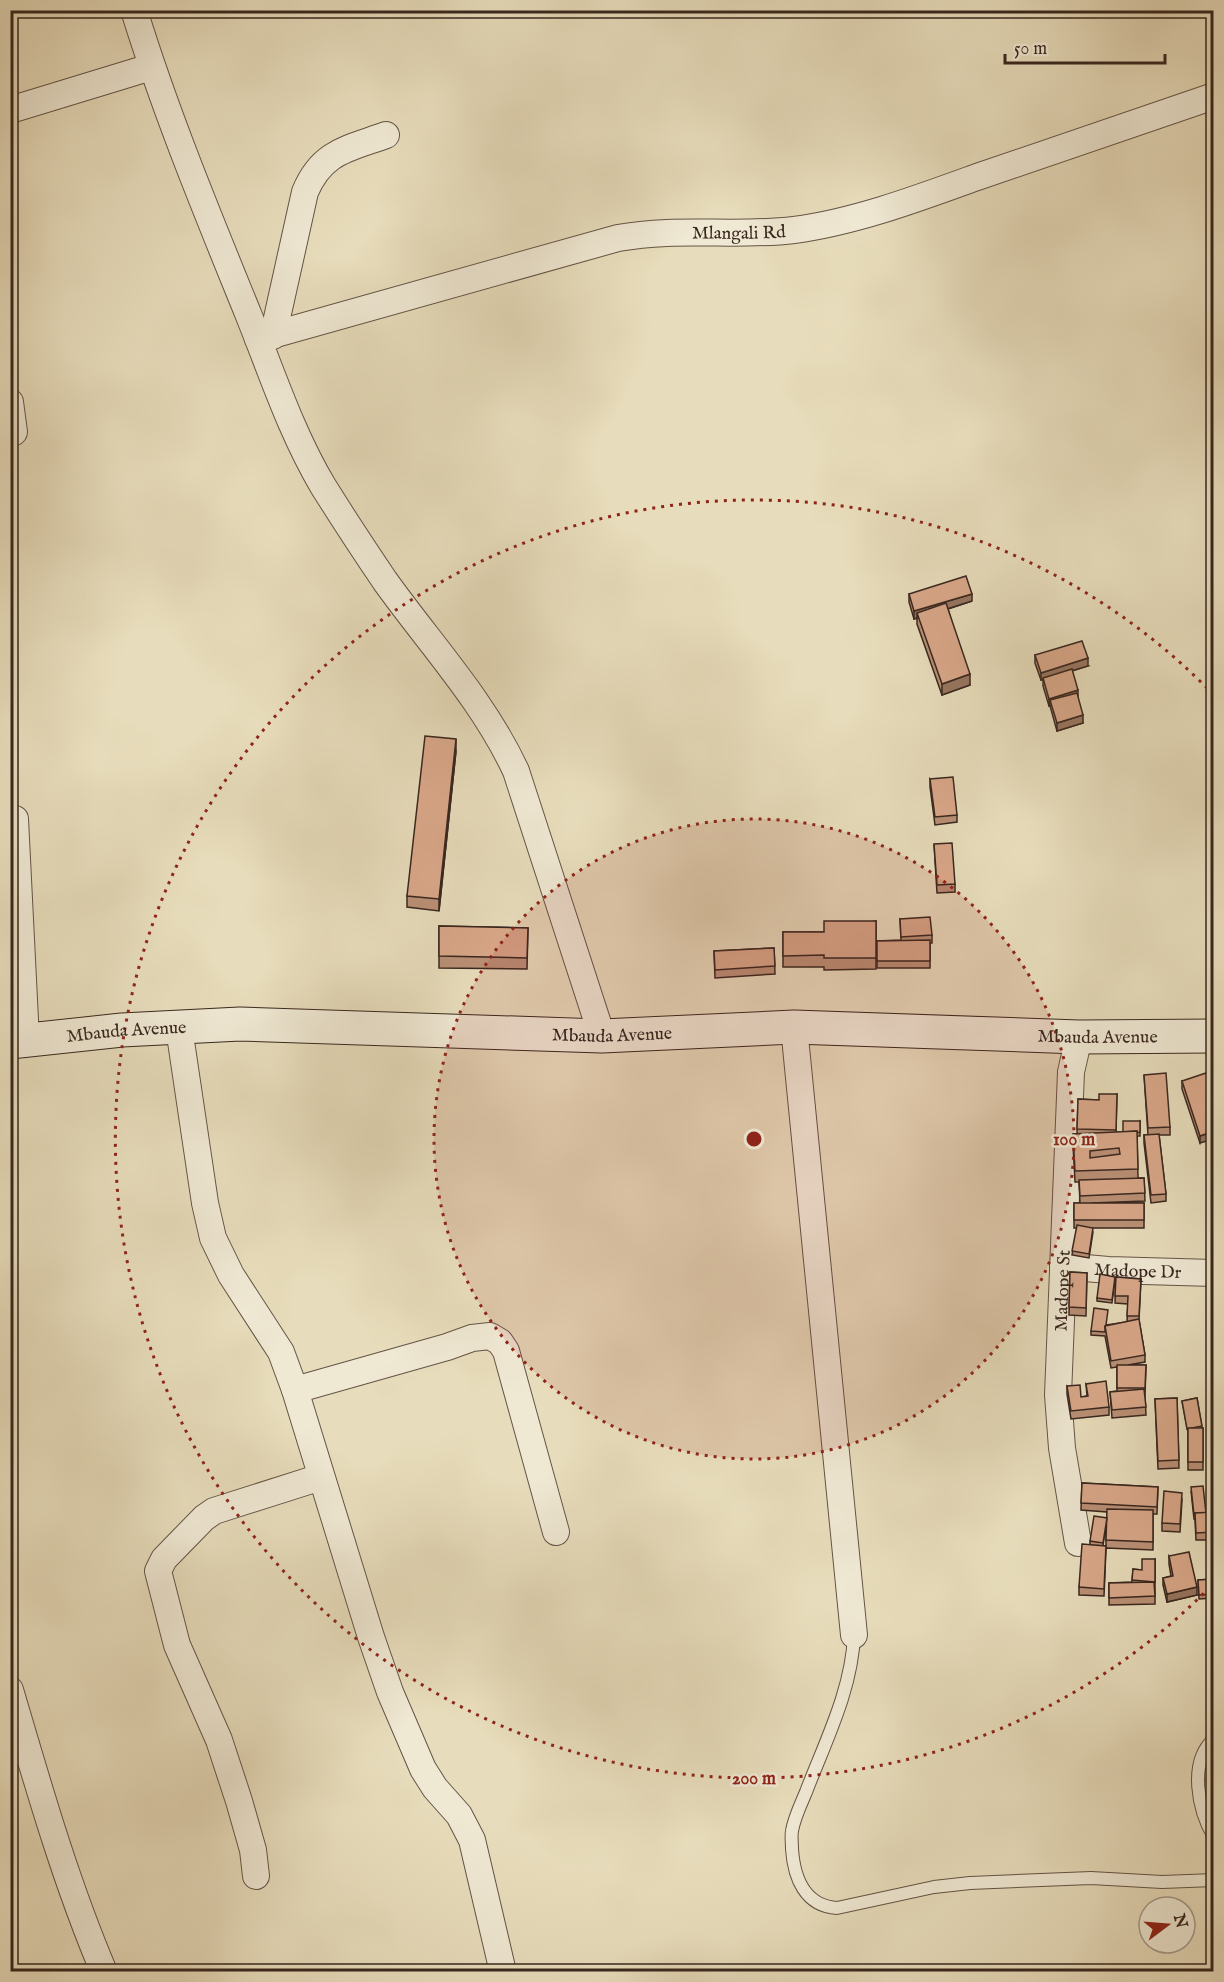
<svg xmlns="http://www.w3.org/2000/svg" width="1224" height="1982" viewBox="0 0 1224 1982" font-family="'IM FELL English',serif">
	<rect width="100%" height="100%" fill="#e7dcbb"/>
	<filter id="stains"><feTurbulence type="fractalNoise" baseFrequency=".00333" numOctaves="4"/><feColorMatrix values="0 0 0 0 .2 0 0 0 0 .09 0 0 0 0 .02 0 0 0 .5 -.17"/></filter>
	<radialGradient id="worn" r=".72"><stop offset=".6" stop-color="#630" stop-opacity="0"/><stop offset="1" stop-color="#630" stop-opacity=".3"/></radialGradient>
	<g fill="none" stroke-linecap="round" stroke-linejoin="round">
		<g stroke="#645446" stroke-width="14">
			<g id="lane">
				<path d="M 854,1635 C 852,1690 825,1742 806,1792 C 801,1804 794,1818 792,1831 C 791,1836 792,1843 792,1849 C 794,1878 805,1906 837,1908 L 934,1887 L 970,1883 L 1091,1878 L 1162,1882 L 1214,1880"/>
				<path d="M 1214,1739 C 1188,1762 1198,1810 1214,1837"/>
			</g>
		</g>
		<g stroke="#645446" stroke-width="28">
			<g id="street">
				<path d="M 134,10 C 166,114 208,215 249,316 C 272,373 291,432 323,486 C 343,518 364,550 385,581 C 430,644 483,700 516,771 L 602,1036"/>
				<path d="M 10,110 L 151,67"/>
				<path d="M 273,336 L 305,192 C 322,151 348,149 386,135"/>
				<path id="s1" d="M 258,339 L 618,238 C 677,227 735,237 794,230 C 855,222 919,198 977,177 C 1056,150 1135,123 1214,96"/>
				<path d="M 10,402 L 14,432"/>
				<path d="M 15,819 L 26,1040"/>
				<path d="M 794,1027 L 854,1635"/>
				<path d="M 179,1028 L 205,1203 L 213,1238 L 231,1275 L 281,1352 L 295,1390 L 371,1637 L 390,1692 L 423,1769 L 435,1788 L 459,1815 L 472,1840 L 503,1972"/>
				<path id="s2" d="M 1063,1266 L 1108,1270 L 1214,1273"/>
				<path d="M 295,1390 L 447,1347 L 472,1338 L 490,1336 L 500,1342 L 506,1351 L 556,1532"/>
				<path id="s3" d="M 1078,1543 L 1062,1448 L 1058,1395 L 1071,1072 L 1079,1037"/>
				<path d="M 10,1690 C 38,1785 65,1880 104,1972"/>
				<path d="M 256,1876 L 253,1850 L 239,1801 L 219,1740 L 177,1645 L 158,1571 L 164,1559 L 204,1518 L 214,1511 L 321,1477"/>
			</g>
		</g>
		<g stroke="#39271f" stroke-width="35">
			<g id="secondary">
				<path id="s4" d="M 10,1042 L 122,1030 L 240,1024 L 602,1036 L 794,1027 L 1079,1037 L 1214,1036"/>
			</g>
		</g>
		<use href="#lane" stroke="#efe8d3" stroke-width="12"/>
		<use href="#street" stroke="#efe8d3" stroke-width="26"/>
		<use href="#secondary" stroke="#efe8d3" stroke-width="33"/>
	</g>
	<g fill="#ba9076" stroke="#39271f" stroke-width="1.5" fill-rule="evenodd">
		<path d="M 909,594 L 972,601 L 948,609 L 970,685 L 942,695 L 917,624 L 917,618 L 914,619 L 909,602 Z"/>
		<path d="M 1035,655 L 1088,666 L 1072,671 L 1083,723 L 1057,731 L 1050,706 L 1049,706 L 1043,686 L 1043,680 L 1041,680 L 1035,663 Z"/>
		<path d="M 456,751 L 439,911 L 407,907 L 407,896 Z"/>
		<path d="M 930,779 L 957,815 L 957,822 L 935,825 L 930,787 Z"/>
		<path d="M 934,844 L 955,884 L 955,892 L 937,893 Z"/>
		<path d="M 900,919 L 932,935 L 932,943 L 930,943 L 930,968 L 877,968 L 877,941 L 901,940 Z"/>
		<path d="M 876,921 L 876,969 L 824,970 L 824,967 L 783,967 L 783,932 L 824,932 Z"/>
		<path d="M 439,926 L 528,928 L 527,969 L 439,968 Z"/>
		<path d="M 774,948 L 775,974 L 715,978 L 714,951 Z"/>
		<path d="M 1144,1075 L 1170,1127 L 1170,1135 L 1159,1135 L 1166,1194 L 1166,1201 L 1151,1203 L 1144,1143 L 1144,1135 L 1148,1135 Z"/>
		<path d="M 1182,1081 L 1214,1095 L 1200,1143 L 1182,1089 Z"/>
		<path d="M 1117,1094 L 1116,1132 L 1123,1132 L 1140,1121 L 1140,1136 L 1137,1136 L 1138,1178 L 1144,1178 L 1145,1201 L 1091,1203 L 1144,1203 L 1144,1228 L 1090,1228 L 1093,1232 L 1089,1258 L 1072,1255 L 1077,1228 L 1074,1228 L 1074,1203 L 1080,1203 L 1079,1182 L 1075,1182 L 1073,1145 L 1073,1134 L 1077,1134 L 1078,1099 L 1099,1100 Z"/>
		<path d="M 1070,1272 L 1087,1273 L 1086,1316 L 1069,1315 Z"/>
		<path d="M 1116,1277 L 1141,1279 L 1139,1320 L 1145,1355 L 1145,1362 L 1128,1365 L 1146,1365 L 1145,1396 L 1146,1415 L 1112,1418 L 1110,1392 L 1117,1391 L 1117,1367 L 1111,1368 L 1105,1336 L 1091,1335 L 1091,1331 L 1106,1325 L 1127,1322 L 1128,1304 L 1115,1303 Z"/>
		<path d="M 1115,1280 L 1112,1303 L 1097,1301 L 1097,1298 Z"/>
		<path d="M 1086,1384 L 1109,1407 L 1109,1415 L 1071,1419 L 1067,1394 L 1067,1386 L 1081,1397 L 1087,1396 Z"/>
		<path d="M 1177,1398 L 1179,1468 L 1158,1469 L 1155,1399 Z"/>
		<path d="M 1197,1398 L 1202,1428 L 1203,1428 L 1203,1470 L 1188,1470 L 1188,1432 L 1182,1401 Z"/>
		<path d="M 1082,1483 L 1158,1487 L 1157,1514 L 1153,1514 L 1153,1550 L 1106,1548 L 1104,1596 L 1079,1595 L 1079,1587 L 1090,1545 L 1090,1541 L 1107,1518 L 1107,1512 L 1081,1510 ZM 1106,1523 L 1106,1546 L 1103,1546 Z"/>
		<path d="M 1191,1491 L 1206,1513 L 1214,1512 L 1214,1540 L 1196,1540 L 1195,1519 L 1194,1519 Z"/>
		<path d="M 1182,1500 L 1180,1532 L 1162,1531 L 1162,1523 Z"/>
		<path d="M 1169,1556 L 1197,1595 L 1167,1602 L 1163,1585 L 1163,1578 L 1171,1576 L 1169,1564 Z"/>
		<path d="M 1155,1559 L 1155,1604 L 1109,1605 L 1109,1583 L 1132,1582 L 1133,1569 L 1142,1570 Z"/>
		<path d="M 1214,1579 L 1214,1598 L 1199,1599 L 1198,1580 Z"/>
	</g>
	<g fill="#977560" stroke="#39271f" stroke-width="1.5">
		<path d="M 972,594 L 972,601 L 919,618 L 917,613 L 917,618 L 914,619 L 914,611 Z"/>
		<path d="M 1088,658 L 1088,666 L 1041,680 L 1041,673 Z"/>
		<path d="M 970,674 L 970,685 L 942,695 L 942,684 Z"/>
		<path d="M 1078,690 L 1078,697 L 1050,700 L 1050,706 L 1049,706 L 1049,699 Z"/>
		<path d="M 1083,715 L 1083,723 L 1057,731 L 1057,723 Z"/>
		<path d="M 456,739 L 456,751 L 439,911 L 439,899 Z"/>
		<path d="M 1214,1131 L 1214,1139 L 1200,1143 L 1200,1136 Z"/>
		<path d="M 1197,1587 L 1197,1595 L 1167,1602 L 1167,1594 Z"/>
	</g>
	<g fill="#d8a789" stroke="#39271f" stroke-width="1.5" fill-rule="evenodd">
		<path d="M 966,576 L 972,594 L 914,611 L 909,594 Z"/>
		<path d="M 946,603 L 970,674 L 942,684 L 917,613 Z"/>
		<path d="M 1082,641 L 1088,658 L 1041,673 L 1035,655 Z"/>
		<path d="M 1072,669 L 1078,690 L 1049,699 L 1043,678 Z"/>
		<path d="M 1077,693 L 1083,715 L 1057,723 L 1050,700 Z"/>
		<path d="M 425,736 L 456,739 L 439,899 L 407,896 Z"/>
		<path d="M 953,777 L 957,815 L 935,817 L 930,779 Z"/>
		<path d="M 952,843 L 955,884 L 937,885 L 934,844 Z"/>
		<path d="M 930,917 L 932,935 L 901,937 L 900,919 Z"/>
		<path d="M 824,921 L 876,921 L 876,958 L 824,958 L 824,955 L 783,956 L 783,932 L 824,932 Z"/>
		<path d="M 439,926 L 528,928 L 527,958 L 439,956 Z"/>
		<path d="M 930,940 L 930,961 L 877,961 L 877,941 Z"/>
		<path d="M 774,948 L 775,966 L 715,970 L 714,951 Z"/>
		<path d="M 1166,1073 L 1170,1127 L 1148,1128 L 1144,1075 Z"/>
		<path d="M 1206,1073 L 1214,1095 L 1214,1131 L 1200,1136 L 1182,1081 Z"/>
		<path d="M 1099,1094 L 1117,1094 L 1116,1130 L 1077,1129 L 1078,1099 L 1099,1100 Z"/>
		<path d="M 1123,1121 L 1140,1121 L 1140,1132 L 1137,1133 L 1137,1131 L 1123,1132 Z"/>
		<path d="M 1137,1131 L 1138,1169 L 1075,1171 L 1073,1134 ZM 1119,1148 L 1120,1154 L 1090,1158 L 1090,1151 Z"/>
		<path d="M 1159,1134 L 1166,1194 L 1151,1195 L 1144,1135 Z"/>
		<path d="M 1144,1178 L 1145,1193 L 1080,1196 L 1079,1180 Z"/>
		<rect x="1074" y="1203" width="70" height="17"/>
		<path d="M 1077,1225 L 1093,1228 L 1089,1254 L 1072,1251 Z"/>
		<path d="M 1070,1272 L 1087,1273 L 1086,1308 L 1069,1307 Z"/>
		<path d="M 1100,1274 L 1115,1277 L 1112,1300 L 1097,1298 Z"/>
		<path d="M 1116,1277 L 1141,1279 L 1139,1316 L 1127,1316 L 1128,1296 L 1115,1296 Z"/>
		<path d="M 1094,1308 L 1108,1310 L 1106,1325 L 1105,1326 L 1105,1332 L 1091,1331 Z"/>
		<path d="M 1139,1319 L 1145,1355 L 1111,1361 L 1105,1326 Z"/>
		<path d="M 1117,1365 L 1146,1365 L 1145,1388 L 1117,1388 Z"/>
		<path d="M 1106,1381 L 1109,1407 L 1071,1411 L 1067,1386 L 1080,1385 L 1081,1397 L 1088,1396 L 1086,1384 Z"/>
		<path d="M 1144,1389 L 1146,1407 L 1112,1410 L 1110,1392 Z"/>
		<path d="M 1177,1398 L 1179,1460 L 1158,1461 L 1155,1399 Z"/>
		<path d="M 1197,1398 L 1202,1426 L 1187,1429 L 1182,1401 Z"/>
		<rect x="1188" y="1428" width="15" height="34"/>
		<path d="M 1082,1483 L 1158,1487 L 1157,1507 L 1081,1503 Z"/>
		<path d="M 1203,1486 L 1206,1513 L 1195,1513 L 1195,1515 L 1194,1515 L 1191,1487 Z"/>
		<path d="M 1164,1491 L 1182,1493 L 1180,1524 L 1162,1523 Z"/>
		<path d="M 1107,1509 L 1153,1510 L 1153,1542 L 1106,1540 Z"/>
		<path d="M 1214,1512 L 1214,1532 L 1196,1533 L 1195,1513 Z"/>
		<path d="M 1094,1516 L 1107,1518 L 1103,1543 L 1090,1541 Z"/>
		<path d="M 1082,1544 L 1106,1546 L 1104,1589 L 1079,1587 Z"/>
		<path d="M 1189,1552 L 1197,1587 L 1167,1594 L 1163,1578 L 1173,1576 L 1169,1556 Z"/>
		<path d="M 1142,1559 L 1155,1559 L 1155,1582 L 1132,1580 L 1133,1569 L 1142,1570 Z"/>
		<path d="M 1214,1579 L 1214,1594 L 1199,1595 L 1198,1580 Z"/>
		<path d="M 1154,1582 L 1155,1596 L 1109,1598 L 1109,1583 Z"/>
	</g>
	<circle cx="754" cy="1139" r="320" fill="#8f2418" fill-opacity=".12"/>
	<g fill="none" stroke="#8f2418" stroke-width="3" stroke-dasharray="3 6">
		<circle cx="754" cy="1139" r="320"/>
		<path d="M1210 1587A639 639 0 1 1 1210 691"/>
	</g>
	<g text-anchor="middle" stroke-width="5" stroke-linejoin="round" paint-order="stroke">
		<g font-size="18" fill="#39271f" stroke="#efe8d3">
			<text dy="6" stroke="none"><textPath href="#s1" startOffset="495">Mlangali Rd</textPath></text>
			<text dy="6" stroke="none"><textPath href="#s4" startOffset="117">Mbauda Avenue</textPath></text>
			<text dy="6" stroke="none"><textPath href="#s4" startOffset="603">Mbauda Avenue</textPath></text>
			<text dy="6" stroke="none"><textPath href="#s4" startOffset="1089">Mbauda Avenue</textPath></text>
			<text dy="6" stroke="none"><textPath href="#s2" startOffset="75">Madope Dr</textPath></text>
			<text dy="6" stroke="none"><textPath href="#s3" startOffset="254">Madope St</textPath></text>
		</g>
	</g>
	<circle cx="754" cy="1139" r="9" fill="#8f2418" stroke="#efe8d3" stroke-width="3"/>
	<g font-size="18" text-anchor="middle" font-weight="bold" fill="#8f2418" stroke="#efe8d3" stroke-width="5" stroke-linejoin="round" paint-order="stroke">
		<text x="1074" y="1145">100 m</text>
		<text x="754" y="1784">200 m</text>
	</g>
	<rect width="1224" height="1982" fill="none" stroke="#e7dcbb" stroke-width="36"/>
	<rect x="12" y="12" width="1200" height="1958" fill="none" stroke="#39271f" stroke-width="3"/>
	<rect x="18" y="18" width="1188" height="1946" fill="none" stroke="#39271f" stroke-width="1.5"/>
	<g transform="translate(1167 1925) rotate(74)"><circle r="28" fill="#efe8d3" stroke="#a69b8b" stroke-width="1.5"/>
	<path d="M0-4.5L10 22L0 15L-10 22Z" fill="#8f2418"/>
	<text y="-9" font-size="16" font-weight="bold" text-anchor="middle" fill="#39271f">N</text>
	</g>
	<path d="M1005 54v9h160v-9" fill="none" stroke="#39271f" stroke-width="3"/>
	<text x="1014" y="54" font-size="18" fill="#39271f" stroke="#efe8d3" stroke-width="4.5" paint-order="stroke">50 m</text>
	<rect width="100%" height="100%" filter="url(#stains)"/>
	<rect width="100%" height="100%" fill="url(#worn)"/>
</svg>
